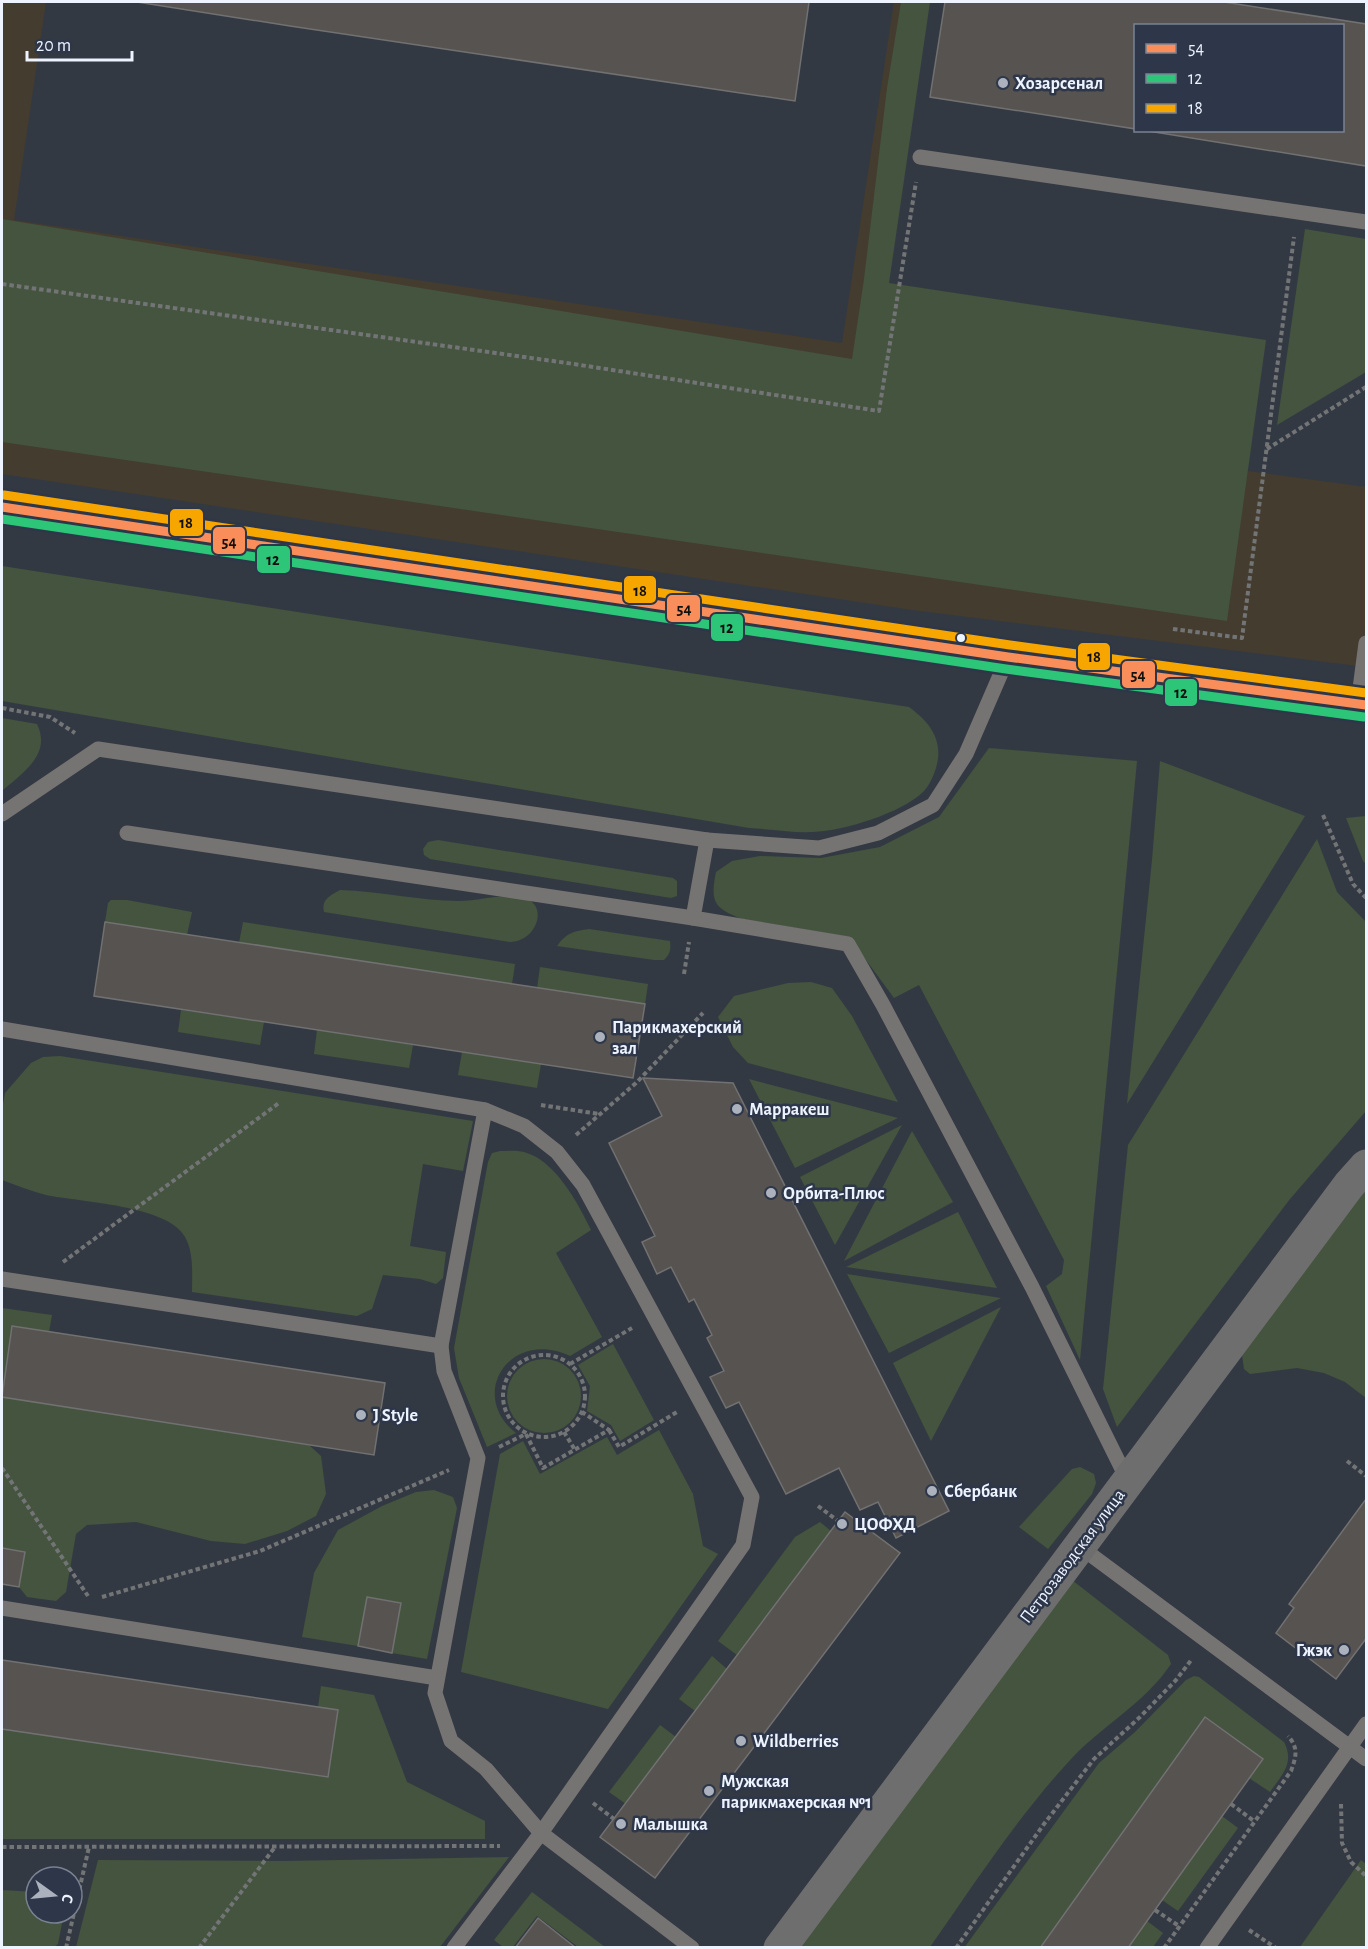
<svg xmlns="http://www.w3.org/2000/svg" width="1368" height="1949" viewBox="0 0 1368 1949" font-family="'Alegreya Sans',sans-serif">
	<rect width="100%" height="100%" fill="#333943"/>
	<path fill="#443c2f" d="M 2,2 L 46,2 L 14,220 L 842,343 L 894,2 L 916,2 L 855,418 L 1366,487 L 1366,667 L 912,610 L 2,474 Z"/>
	<g fill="#44543e">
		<path d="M 901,2 L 930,2 L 889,283 L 1266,340 L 1227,621 L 2,442 L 2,219 L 852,359 L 864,279 L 887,88 Z"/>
		<path d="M 1305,229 L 1366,239 L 1366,372 L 1277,425 Z"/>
		<path d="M 2,566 L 909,707 C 928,721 943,738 937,764 C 935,773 930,785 923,792 C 901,813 844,831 813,832 C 792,833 770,829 749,828 L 2,701 Z"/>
		<path d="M 2,718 L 37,724 C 52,755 22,773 2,791 Z"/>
		<path d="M 989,748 L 1137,761 L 1080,1360 L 1046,1286 L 1062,1274 L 1064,1260 L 919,985 L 894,998 L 849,937 L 742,919 C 714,908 710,902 716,872 L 732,861 L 760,856 L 821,858 L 880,847 L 939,817 Z"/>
		<path d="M 1160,761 L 1305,816 L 1127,1104 L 1152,860 Z"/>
		<path d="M 1366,816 L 1366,864 L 1363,861 L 1346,818 Z"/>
		<path d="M 1317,839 L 1337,892 L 1366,922 L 1366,1111 L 1290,1199 L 1117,1427 L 1103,1389 L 1128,1145 Z"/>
		<path d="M 438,840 L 673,878 L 677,881 L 677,896 L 671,898 L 430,859 L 424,855 L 423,849 L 428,842 Z"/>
		<path d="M 340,890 C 380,891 421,901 459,901 C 481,901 501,893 523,898 C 549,903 538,941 510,942 L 324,912 C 321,899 330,896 340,890 Z"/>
		<path d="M 111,900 L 127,900 L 192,912 L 187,935 L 105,922 L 108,903 Z"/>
		<path d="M 243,922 L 515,964 L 512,984 L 239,943 Z"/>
		<path d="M 589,929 L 670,941 C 671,950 670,954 664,960 L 654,960 L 557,946 C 566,933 574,931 589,929 Z"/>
		<path d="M 540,967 L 648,984 L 645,1004 L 537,988 Z"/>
		<path d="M 811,982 L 832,988 L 852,1016 L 898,1102 L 748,1063 L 733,1047 L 718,1017 L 734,996 L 788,983 Z"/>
		<path d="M 181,1010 L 264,1022 L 260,1045 L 178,1032 Z"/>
		<path d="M 317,1030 L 413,1045 L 409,1068 L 314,1054 Z"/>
		<path d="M 462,1052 L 541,1064 L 537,1088 L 458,1075 Z"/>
		<path d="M 60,1056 L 473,1121 L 463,1171 L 423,1164 L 410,1246 L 446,1252 L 443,1278 L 436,1284 L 420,1279 L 383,1275 L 372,1309 L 357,1316 L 192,1292 C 192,1274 194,1253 185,1237 C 168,1205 79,1202 46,1195 C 31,1191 16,1185 2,1180 L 2,1109 L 5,1093 L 31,1063 L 43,1057 Z"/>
		<path d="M 749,1079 L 898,1118 L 795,1168 Z"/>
		<path d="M 902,1125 L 835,1245 L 800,1177 Z"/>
		<path d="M 912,1131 L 953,1202 L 844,1261 Z"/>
		<path d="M 500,1151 C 508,1151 516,1150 524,1152 C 555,1160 578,1203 591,1230 L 556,1253 L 602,1337 L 570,1356 C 510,1328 467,1395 516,1433 L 487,1447 L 459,1378 L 454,1348 L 488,1162 L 492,1153 Z"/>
		<path d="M 1366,1187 L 1366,1398 L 1345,1382 L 1324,1373 L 1297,1368 L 1250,1374 L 1244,1369 L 1242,1355 Z"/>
		<path d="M 958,1212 L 997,1288 L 846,1267 Z"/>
		<path d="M 847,1274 L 1001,1298 L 889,1353 Z"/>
		<path d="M 1001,1307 L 931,1441 L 893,1363 Z"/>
		<path d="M 2,1308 L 52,1315 L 49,1332 L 12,1326 L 2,1396 Z"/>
		<path d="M 613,1344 L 654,1420 L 620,1441 L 611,1425 L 587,1411 L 590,1386 L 578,1365 Z"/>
		<circle cx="544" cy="1396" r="37"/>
		<path d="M 2,1397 L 309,1445 L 321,1456 L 326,1494 L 316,1516 L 287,1531 L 245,1544 L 211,1541 L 136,1522 L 87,1525 L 76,1534 L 66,1592 L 56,1601 L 27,1597 L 19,1587 L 2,1584 Z"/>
		<path d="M 659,1430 L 693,1494 L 703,1546 L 718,1554 L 608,1709 L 461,1672 L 500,1454 L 523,1441 L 540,1474 L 607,1437 L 617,1455 Z"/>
		<path d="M 1080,1467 L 1094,1474 L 1096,1483 L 1092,1494 L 1048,1549 L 1019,1527 L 1072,1469 Z"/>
		<path d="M 434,1490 L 453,1497 L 457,1508 L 427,1659 L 392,1653 L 401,1603 L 367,1597 L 358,1646 L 302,1637 L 314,1573 L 338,1530 L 382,1506 L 416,1492 Z"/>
		<path d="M 820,1522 L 831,1531 L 737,1655 L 718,1641 L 795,1537 Z"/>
		<path d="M 1072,1580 L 1168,1655 L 1171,1664 C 1145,1703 1103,1725 1072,1758 C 1018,1816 975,1883 930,1947 L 787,1948 Z"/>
		<path d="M 712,1656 L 727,1669 L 695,1711 L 679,1699 Z"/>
		<path d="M 1194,1676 L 1199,1677 L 1284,1742 C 1295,1763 1282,1775 1270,1792 L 1249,1778 L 1263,1759 L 1205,1718 L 1040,1947 L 964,1948 L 1099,1763 L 1135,1732 L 1186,1680 Z"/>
		<path d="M 321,1686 L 374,1695 L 407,1782 L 485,1821 L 485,1839 L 2,1839 L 2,1729 L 327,1777 L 338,1710 L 318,1707 Z"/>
		<path d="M 660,1725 L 676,1737 L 626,1804 L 609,1792 Z"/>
		<path d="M 1222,1816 L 1238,1828 L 1178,1911 L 1162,1900 Z"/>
		<path d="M 509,1857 L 440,1947 L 76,1947 L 98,1860 L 284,1861 Z"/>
		<path d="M 1361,1860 L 1366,1864 L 1366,1947 L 1300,1947 Z"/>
		<path d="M 2,1890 L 36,1892 L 36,1913 L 64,1913 L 58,1944 L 54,1947 L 2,1947 Z"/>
		<path d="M 532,1892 L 605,1947 L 578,1947 L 537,1916 L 513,1947 L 503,1947 L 494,1940 Z"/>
		<path d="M 1147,1921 L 1163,1933 L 1153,1947 L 1128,1948 Z"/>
	</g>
	<g fill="#565351" stroke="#727171" stroke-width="1.5">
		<path d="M 137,2 L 809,2 L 795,101 L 290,26 Z"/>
		<path d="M 945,2 L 1224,2 L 1366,24 L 1366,166 L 1142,130 L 1342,130 L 1342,26 L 1136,26 L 1136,129 L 930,97 Z"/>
		<path d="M 105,922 L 645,1004 L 633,1078 L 94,996 Z"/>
		<path d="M 643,1078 L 733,1083 L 949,1511 L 896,1538 L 878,1502 L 860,1510 L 839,1468 L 786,1494 L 739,1402 L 726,1408 L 710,1377 L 724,1371 L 707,1338 L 712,1335 L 694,1299 L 689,1302 L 671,1267 L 657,1274 L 642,1242 L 655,1236 L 609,1143 L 662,1116 Z"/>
		<path d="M 12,1326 L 385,1383 L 374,1455 L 2,1397 Z"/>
		<path d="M 1366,1499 L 1366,1642 L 1365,1640 L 1336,1679 L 1276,1633 L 1294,1608 L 1289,1604 Z"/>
		<path d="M 845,1512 L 900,1553 L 655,1878 L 600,1837 Z"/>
		<path d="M 2,1548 L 25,1552 L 19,1587 L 2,1584 Z"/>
		<path d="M 367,1597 L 401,1603 L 392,1653 L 358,1646 Z"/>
		<path d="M 2,1660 L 338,1710 L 328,1777 L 2,1729 Z"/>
		<path d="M 1205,1717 L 1263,1759 L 1147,1921 L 1128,1948 L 1040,1948 Z"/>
		<path d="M 538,1918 L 576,1948 L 515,1948 Z"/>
	</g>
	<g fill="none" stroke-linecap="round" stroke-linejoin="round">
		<g stroke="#727476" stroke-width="4" stroke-dasharray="4.5 3" stroke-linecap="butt">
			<path d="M 2,284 L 567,363 L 879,411 L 916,182"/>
			<path d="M 1267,449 L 1366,387"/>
			<path d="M 1173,629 L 1242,638 L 1294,237"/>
			<path d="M 2,708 L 50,717 L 75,733"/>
			<path d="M 1323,815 L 1353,884 L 1366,898"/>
			<path d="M 684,974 L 689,942"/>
			<path d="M 541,1105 L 599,1114"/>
			<path d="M 576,1135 L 636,1083 L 703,1013"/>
			<path d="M 63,1262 L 279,1103"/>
			<circle cx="544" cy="1396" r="41"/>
			<path d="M 570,1364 L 632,1328"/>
			<path d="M 609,1430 L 619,1447 L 677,1412"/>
			<path d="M 564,1432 L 575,1450"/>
			<path d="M 499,1447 L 526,1434 L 543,1468 L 609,1430 L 582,1412"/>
			<path d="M 1347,1461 L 1366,1476"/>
			<path d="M 2,1468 L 88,1596"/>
			<path d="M 818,1506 L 838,1521"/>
			<path d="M 102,1597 L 260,1551 L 449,1470"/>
			<path d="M 593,1803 L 614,1819"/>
			<path d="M 1231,1804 L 1254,1821"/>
			<path d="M 1341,1804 L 1342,1843 L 1351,1862 L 1366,1876"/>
			<path d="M 2,1847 L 500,1846"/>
			<path d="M 1155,1910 L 1179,1926"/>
			<path d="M 1249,1930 L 1276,1948"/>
			<path d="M 66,1948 L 89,1847"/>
			<path d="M 199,1948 L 275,1847"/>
			<path d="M 956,1948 L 1044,1824 L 1094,1759 L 1140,1717 L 1176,1680 L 1192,1659"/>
			<path d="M 1164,1948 L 1291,1771 C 1296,1757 1299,1748 1288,1736"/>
		</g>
		<g stroke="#767473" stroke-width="15">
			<path d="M 920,157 L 1366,222"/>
			<path d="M 1358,704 L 1366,643"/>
			<path d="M 2,814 L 98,749 L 707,840 L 693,918 L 848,944 L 883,1005 L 1032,1287 L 1128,1481"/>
			<path d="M 127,833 L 693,918"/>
			<path d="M 707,840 L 819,848 L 878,833 L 933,805 L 966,754 L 1008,657"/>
			<path d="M 2,1029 L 485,1110 L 524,1126 L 557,1152 L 583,1185 L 752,1497 L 743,1545 L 541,1833 L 454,1948"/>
			<path d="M 485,1110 L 441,1346 L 444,1371 L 478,1458 L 435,1693 L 451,1741 L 486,1769 L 541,1833 L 692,1948"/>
			<path d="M 2,1279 L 441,1346"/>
			<path d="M 1079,1546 L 1366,1759"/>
			<path d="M 2,1608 L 437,1678"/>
			<path d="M 1207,1948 L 1366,1724"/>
		</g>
		<path stroke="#6e6e6f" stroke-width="33" d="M 780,1948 L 1349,1185 L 1366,1166"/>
		<path stroke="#767576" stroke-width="33" d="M 2,507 L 1008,657 L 1366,705"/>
		<g stroke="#2d3749" stroke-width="14">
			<path id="bus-1" d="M 2,507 L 1008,657 L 1366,705"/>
		</g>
		<g stroke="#2d3749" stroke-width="14">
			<path id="bus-2" d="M 2,519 L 1006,669 L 1364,717"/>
		</g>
		<g stroke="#2d3749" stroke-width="14">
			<path id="bus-3" d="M 4,495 L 1010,645 L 1366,693"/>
		</g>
		<use href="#bus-1" stroke="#fa8e5a" stroke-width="9"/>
		<use href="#bus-2" stroke="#2dc577" stroke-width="9"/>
		<use href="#bus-3" stroke="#f7a600" stroke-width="9"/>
	</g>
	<g fill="#acb2bd" stroke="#2d3749" stroke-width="2">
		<circle cx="1003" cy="83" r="6"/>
		<circle cx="600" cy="1037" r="6"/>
		<circle cx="737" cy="1109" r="6"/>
		<circle cx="771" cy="1193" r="6"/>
		<circle cx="361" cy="1415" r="6"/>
		<circle cx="932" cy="1491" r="6"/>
		<circle cx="842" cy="1524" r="6"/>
		<circle cx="1344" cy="1650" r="6"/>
		<circle cx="741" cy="1741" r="6"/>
		<circle cx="709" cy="1791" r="6"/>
		<circle cx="621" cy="1824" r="6"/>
	</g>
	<circle fill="#edf3ff" stroke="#2d3749" stroke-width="2" cx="961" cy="638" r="5"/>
	<g text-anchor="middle" stroke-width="5" stroke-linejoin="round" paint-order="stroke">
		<g font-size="18" font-weight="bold" fill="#edf3ff" stroke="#2d3749" text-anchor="start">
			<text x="1015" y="89">Хозарсенал</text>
			<text x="612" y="1033">Парикмахерский<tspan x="612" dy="21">зал</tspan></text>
			<text x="749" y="1115">Марракеш</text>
			<text x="783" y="1199">Орбита-Плюс</text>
			<text x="373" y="1421">J Style</text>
			<text x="944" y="1497">Сбербанк</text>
			<text x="854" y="1530">ЦОФХД</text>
			<text x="1332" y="1656" text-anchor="end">Гжэк</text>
			<text x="753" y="1747">Wildberries</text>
			<text x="721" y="1787">Мужская<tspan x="721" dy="21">парикмахерская №1</tspan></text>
			<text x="633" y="1830">Малышка</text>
		</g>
		<g font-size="18" fill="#edf3ff" stroke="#2d3749">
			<text transform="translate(1072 1556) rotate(-53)" y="6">Петрозаводская улица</text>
		</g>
	</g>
	<g stroke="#2d3749" stroke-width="2">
		<rect x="169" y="508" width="35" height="29" rx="6" fill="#f7a600"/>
		<rect x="212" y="526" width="34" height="29" rx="6" fill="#fa8e5a"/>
		<rect x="256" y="545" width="35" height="29" rx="6" fill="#2dc577"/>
		<rect x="623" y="575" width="34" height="29" rx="6" fill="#f7a600"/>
		<rect x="666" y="594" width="35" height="29" rx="6" fill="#fa8e5a"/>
		<rect x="710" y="613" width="34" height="29" rx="6" fill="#2dc577"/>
		<rect x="1077" y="642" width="34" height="29" rx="6" fill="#f7a600"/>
		<rect x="1121" y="660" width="35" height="29" rx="6" fill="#fa8e5a"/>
		<rect x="1164" y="678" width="34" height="29" rx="6" fill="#2dc577"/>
	</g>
	<g font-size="16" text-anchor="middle" font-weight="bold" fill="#111">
		<text x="186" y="528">18</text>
		<text x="229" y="547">54</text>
		<text x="273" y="565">12</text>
		<text x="640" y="596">18</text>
		<text x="684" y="614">54</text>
		<text x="727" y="633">12</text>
		<text x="1094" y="662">18</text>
		<text x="1138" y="680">54</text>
		<text x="1181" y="698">12</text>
	</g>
	<rect width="1368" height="1949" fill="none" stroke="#edf3ff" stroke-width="6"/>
	<rect x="1134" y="24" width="210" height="108" fill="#2d3749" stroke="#7a8292" stroke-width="1.5"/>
	<rect x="1146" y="44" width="30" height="9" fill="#fa8e5a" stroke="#7a8292" stroke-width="1.5"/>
	<text x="1188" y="54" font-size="18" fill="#edf3ff">54</text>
	<rect x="1146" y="74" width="30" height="9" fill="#2dc577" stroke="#7a8292" stroke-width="1.5"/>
	<text x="1188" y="84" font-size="18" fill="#edf3ff">12</text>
	<rect x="1146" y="104" width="30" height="9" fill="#f7a600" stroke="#7a8292" stroke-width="1.5"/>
	<text x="1188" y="114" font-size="18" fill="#edf3ff">18</text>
	<g transform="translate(54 1895) rotate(105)"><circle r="28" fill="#2d3749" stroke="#7a8292" stroke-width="1.5"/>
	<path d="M0-4.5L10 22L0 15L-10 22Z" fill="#acb2bd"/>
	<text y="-9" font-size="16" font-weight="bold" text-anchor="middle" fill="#edf3ff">С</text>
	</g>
	<path d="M27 51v9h105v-9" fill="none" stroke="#edf3ff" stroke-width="3"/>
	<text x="36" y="51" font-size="18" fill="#edf3ff" stroke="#2d3749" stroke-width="4.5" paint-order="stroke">20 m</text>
</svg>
